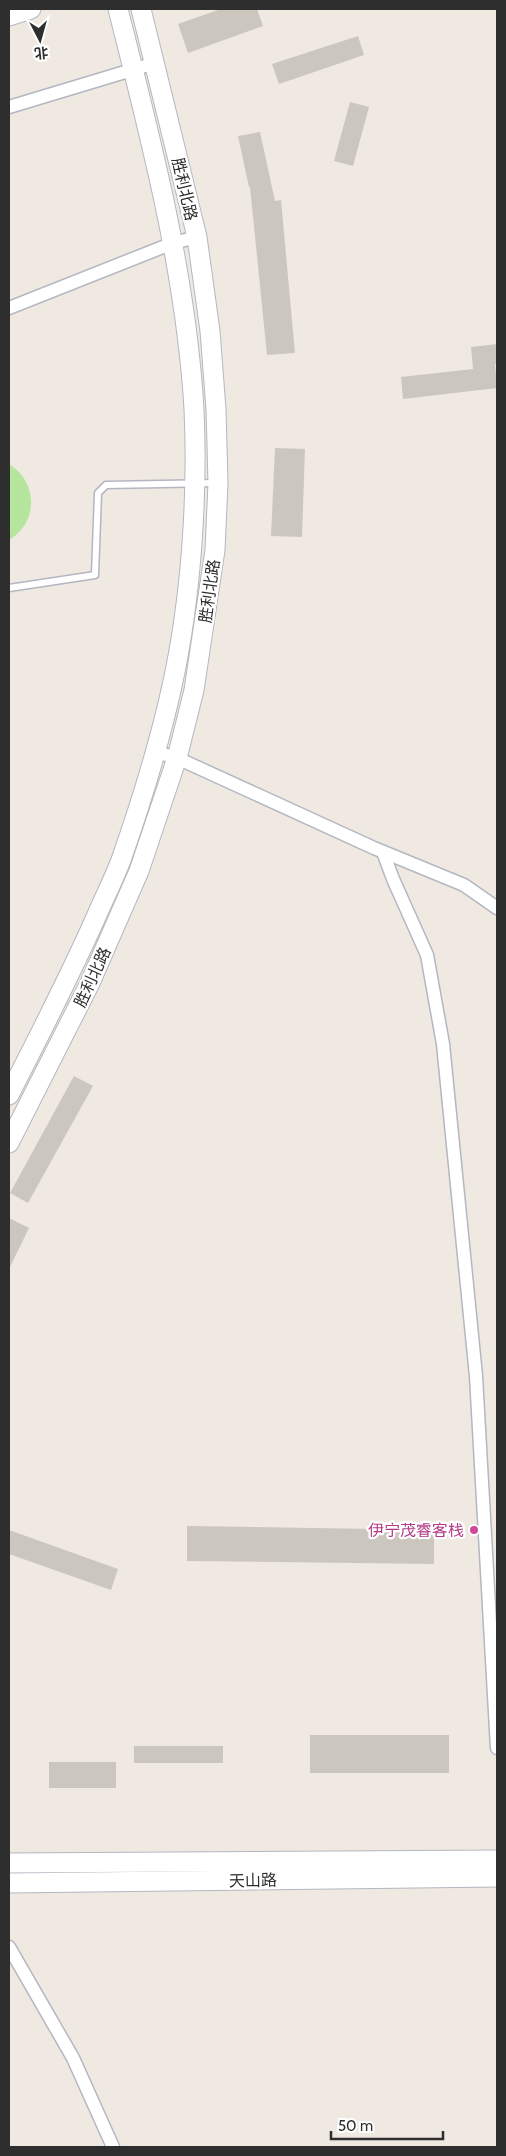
<svg xmlns="http://www.w3.org/2000/svg" width="506" height="2156" viewBox="0 0 506 2156" font-family="Cabin,'Noto Sans SC',sans-serif">
	<rect width="100%" height="100%" fill="#efe9e1"/>
	<path fill="#b6e59e" d="M 9,464 C 38,482 39,522 9,540 Z"/>
	<g fill="#cbc7bf">
		<path d="M 221,9 L 257,9 L 263,26 L 188,53 L 178,24 Z"/>
		<path d="M 358,36 L 364,55 L 279,84 L 272,64 Z"/>
		<path d="M 350,102 L 369,107 L 353,166 L 334,161 Z"/>
		<path d="M 260,132 L 275,201 L 281,200 L 295,353 L 267,355 L 250,187 L 249,187 L 238,136 Z"/>
		<path d="M 497,344 L 497,363 L 495,364 L 497,388 L 403,399 L 401,377 L 473,369 L 471,347 Z"/>
		<path d="M 275,448 L 305,449 L 302,537 L 271,536 Z"/>
		<path d="M 74,1076 L 93,1086 L 28,1203 L 10,1193 Z"/>
		<path d="M 9,1218 L 29,1228 L 9,1269 Z"/>
		<path d="M 187,1526 L 434,1530 L 434,1564 L 187,1561 Z"/>
		<path d="M 9,1530 L 118,1569 L 111,1590 L 9,1554 Z"/>
		<rect x="310" y="1735" width="139" height="38"/>
		<rect x="134" y="1746" width="89" height="17"/>
		<rect x="49" y="1762" width="67" height="26"/>
	</g>
	<g fill="none" stroke-linecap="round" stroke-linejoin="round">
		<g stroke="#b4b7c1" stroke-width="9">
			<path id="service" d="M 9,588 L 95,575 L 98,493 L 106,485 L 217,483"/>
		</g>
		<g stroke="#b4b7c1" stroke-width="15">
			<g id="minor">
				<path d="M 9,107 L 155,63"/>
				<path d="M 9,308 L 173,243 L 197,237"/>
				<path d="M 156,752 L 177,758 L 374,848 L 464,885 L 497,908"/>
				<path d="M 383,852 L 393,879 L 427,955 L 443,1044 L 476,1376 L 497,1748"/>
				<path d="M 9,1947 L 73,2058 L 113,2147"/>
			</g>
		</g>
		<g stroke="#b4b7c1" stroke-width="21">
			<g id="secondary">
				<path d="M 9,16 L 31,9"/>
				<path d="M 9,1095 C 39,1036 69,978 96,917 C 104,898 114,879 121,860 C 141,803 159,745 172,686 C 191,600 198,497 194,409 C 186,273 151,140 118,9"/>
				<path d="M 9,1143 L 90,983 L 139,871 L 177,758 L 194,690 L 215,550 L 218,483 L 216,409 L 210,331 L 197,237 L 141,9"/>
				<path d="M 9,1863 L 497,1860"/>
				<path d="M 9,1883 L 497,1877"/>
			</g>
		</g>
		<use href="#service" stroke="#fff" stroke-width="6"/>
		<use href="#minor" stroke="#fff" stroke-width="12"/>
		<use href="#secondary" stroke="#fff" stroke-width="19"/>
	</g>
	<circle fill="#d1479c" stroke="#fff" stroke-width="2" cx="474" cy="1530" r="5"/>
	<g text-anchor="middle" stroke-width="4.5" stroke-linejoin="round" paint-order="stroke">
		<g font-size="16" fill="#2e2e2e" stroke="#fff">
			<text transform="translate(185 189) rotate(77)" y="6">胜利北路</text>
			<text transform="translate(209 591) rotate(-82)" y="6">胜利北路</text>
			<text transform="translate(92 977) rotate(-65)" y="6">胜利北路</text>
			<text transform="translate(253 1880) rotate(-1)" y="6">天山路</text>
		</g>
		<g font-size="16" fill="#b23c85" stroke="#fff" text-anchor="end">
			<text x="464" y="1536">伊宁茂睿客栈</text>
		</g>
	</g>
	<rect width="506" height="2156" fill="none" stroke="#2e2e2e" stroke-width="20"/>
	<g transform="translate(40 40) rotate(174)" stroke="#ffffff" stroke-width="4" paint-order="stroke">
	<path d="M0-4L9 19L0 12L-9 19Z" fill="#2e2e2e"/>
	<text y="-8" font-size="14" font-weight="bold" text-anchor="middle" fill="#2e2e2e">北</text>
	</g>
	<path d="M331 2131v8h112v-8" fill="none" stroke="#2e2e2e" stroke-width="2.5"/>
	<text x="338" y="2131" font-size="15" fill="#2e2e2e" stroke="#ffffff" stroke-width="4" paint-order="stroke">50 m</text>
</svg>
